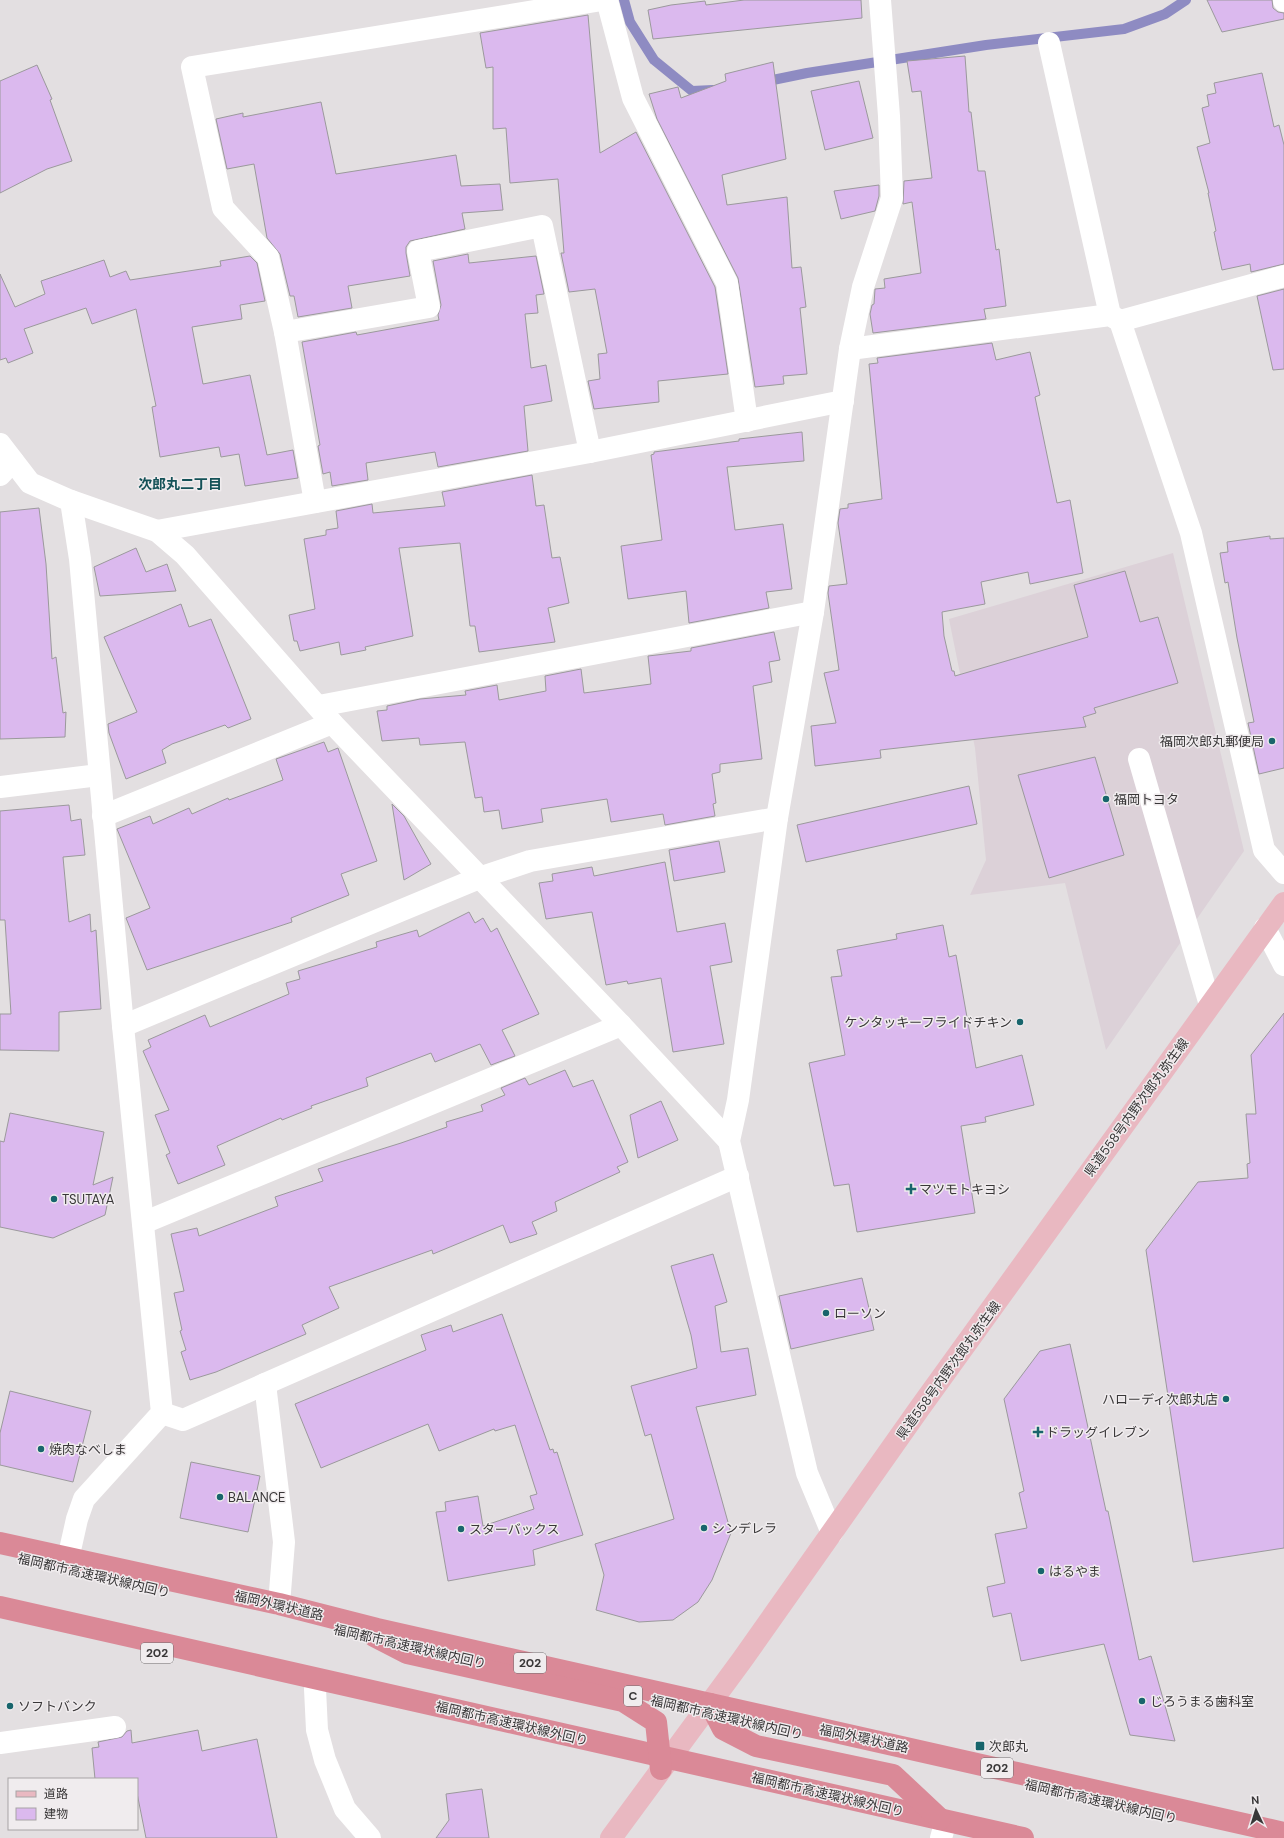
<svg xmlns="http://www.w3.org/2000/svg" width="1284" height="1838" viewBox="0 0 1284 1838" font-family="'DM Sans','Noto Sans JP',sans-serif">
	<rect width="100%" height="100%" fill="#e3dfe1"/>
	<path fill="#dcd1d8" d="M 1173,553 L 1244,851 L 1106,1050 L 1065,883 L 970,895 L 986,860 L 975,748 L 949,619 Z"/>
	<g fill="none" stroke-linecap="round" stroke-linejoin="round">
		<g stroke="#8e8bc2" stroke-width="10">
			<path d="M 624,0 L 630,22 L 654,60 L 692,91 L 713,90"/>
			<path d="M 763,82 L 807,73 L 986,45 L 1124,29 L 1165,14 L 1186,0"/>
		</g>
	</g>
	<g fill="#dbb9ee" stroke="#9b999c">
		<path d="M 744,0 L 861,0 L 862,18 L 653,39 L 648,10 L 671,5 L 705,1 L 706,5 Z"/>
		<path d="M 1207,0 L 1272,0 L 1273,8 L 1278,12 L 1284,13 L 1284,19 L 1222,32 Z"/>
		<path d="M 588,15 L 600,153 L 636,132 L 715,287 L 728,374 L 658,381 L 659,402 L 594,409 L 588,381 L 600,379 L 598,354 L 607,353 L 595,289 L 569,292 L 561,253 L 564,253 L 558,179 L 510,183 L 506,128 L 493,129 L 493,67 L 486,68 L 480,33 Z"/>
		<path d="M 965,56 L 969,112 L 971,112 L 978,171 L 985,171 L 996,250 L 999,249 L 1006,306 L 984,309 L 986,319 L 873,333 L 870,314 L 872,305 L 874,304 L 875,289 L 885,288 L 884,279 L 921,273 L 912,202 L 903,204 L 904,181 L 932,178 L 921,91 L 912,92 L 907,61 Z"/>
		<path d="M 773,62 L 786,159 L 722,175 L 727,205 L 787,197 L 792,268 L 801,267 L 806,307 L 800,308 L 807,374 L 783,376 L 784,384 L 755,387 L 738,278 L 657,119 L 649,94 L 678,87 L 681,98 L 726,81 L 725,74 Z"/>
		<path d="M 37,65 L 52,99 L 50,100 L 72,161 L 47,169 L 0,193 L 0,81 Z"/>
		<path d="M 1262,73 L 1274,127 L 1279,125 L 1284,145 L 1284,264 L 1251,272 L 1250,264 L 1222,270 L 1214,232 L 1216,231 L 1208,193 L 1209,193 L 1197,147 L 1210,143 L 1202,108 L 1209,106 L 1207,95 L 1216,93 L 1214,83 Z"/>
		<path d="M 859,81 L 873,138 L 825,150 L 811,91 Z"/>
		<path d="M 321,102 L 336,174 L 456,155 L 461,186 L 500,184 L 503,210 L 462,213 L 465,229 L 410,241 L 406,247 L 406,253 L 410,276 L 348,286 L 352,308 L 298,317 L 294,296 L 290,296 L 280,254 L 267,238 L 254,164 L 227,169 L 216,119 L 243,113 L 243,117 Z"/>
		<path d="M 879,185 L 879,196 L 875,211 L 841,219 L 834,191 Z"/>
		<path d="M 468,254 L 469,263 L 536,256 L 544,294 L 536,295 L 538,313 L 525,314 L 531,368 L 546,365 L 552,401 L 524,406 L 528,451 L 438,467 L 435,452 L 366,463 L 368,480 L 332,486 L 330,472 L 323,474 L 318,446 L 320,445 L 302,342 L 356,332 L 357,335 L 439,320 L 438,315 L 441,305 L 433,261 Z"/>
		<path d="M 250,256 L 257,263 L 265,301 L 240,305 L 242,319 L 192,327 L 203,384 L 250,375 L 267,455 L 293,450 L 298,478 L 245,486 L 239,454 L 221,457 L 219,447 L 160,457 L 152,407 L 156,406 L 136,309 L 92,324 L 86,308 L 24,329 L 33,353 L 8,363 L 6,358 L 0,360 L 0,274 L 15,307 L 45,294 L 41,281 L 104,260 L 110,277 L 126,271 L 130,280 L 221,266 L 220,261 Z"/>
		<path d="M 1284,289 L 1284,369 L 1273,370 L 1257,296 Z"/>
		<path d="M 992,343 L 996,360 L 1030,352 L 1040,395 L 1035,397 L 1057,503 L 1070,500 L 1083,573 L 1030,584 L 1028,572 L 981,582 L 985,604 L 942,612 L 944,636 L 952,671 L 954,671 L 955,676 L 1088,637 L 1074,585 L 1125,571 L 1140,622 L 1158,617 L 1178,683 L 1094,708 L 1096,713 L 1083,717 L 1086,727 L 880,750 L 881,758 L 815,766 L 811,726 L 836,723 L 824,673 L 839,670 L 828,593 L 829,586 L 847,584 L 838,523 L 840,509 L 848,508 L 848,504 L 882,499 L 869,364 L 878,363 L 877,358 Z"/>
		<path d="M 802,432 L 804,461 L 727,467 L 735,530 L 783,524 L 792,589 L 766,592 L 769,608 L 689,623 L 686,591 L 628,599 L 621,546 L 662,540 L 651,455 L 654,454 L 654,452 L 739,441 L 739,439 Z"/>
		<path d="M 532,475 L 536,506 L 544,505 L 552,558 L 560,557 L 569,603 L 548,608 L 555,642 L 479,652 L 475,626 L 470,626 L 460,543 L 399,548 L 413,636 L 365,647 L 366,650 L 341,655 L 339,642 L 300,651 L 297,641 L 294,641 L 289,615 L 315,609 L 304,539 L 326,535 L 326,530 L 338,528 L 336,511 L 372,504 L 373,513 L 445,506 L 442,492 Z"/>
		<path d="M 39,508 L 46,564 L 52,659 L 56,657 L 63,713 L 66,712 L 65,737 L 0,739 L 0,512 Z"/>
		<path d="M 1270,536 L 1270,539 L 1284,538 L 1284,768 L 1259,774 L 1248,723 L 1254,722 L 1237,638 L 1228,582 L 1225,583 L 1220,553 L 1228,552 L 1227,542 Z"/>
		<path d="M 136,548 L 146,572 L 167,564 L 176,591 L 100,596 L 94,567 Z"/>
		<path d="M 181,604 L 189,627 L 211,619 L 251,719 L 228,728 L 225,725 L 172,744 L 162,750 L 166,763 L 126,779 L 109,733 L 108,724 L 137,712 L 104,637 Z"/>
		<path d="M 774,632 L 780,660 L 769,662 L 772,682 L 753,686 L 762,759 L 720,764 L 720,772 L 712,774 L 716,803 L 713,804 L 715,816 L 665,825 L 663,814 L 611,822 L 607,799 L 541,809 L 543,822 L 502,829 L 499,810 L 484,812 L 482,797 L 475,798 L 465,742 L 420,745 L 419,738 L 382,741 L 377,711 L 387,710 L 387,706 L 420,699 L 466,695 L 465,691 L 497,685 L 499,700 L 546,691 L 545,676 L 581,669 L 584,693 L 651,684 L 648,656 L 691,651 L 691,648 Z"/>
		<path d="M 324,742 L 328,752 L 338,748 L 377,861 L 341,874 L 349,895 L 291,918 L 292,922 L 147,970 L 126,918 L 150,908 L 117,829 L 150,816 L 153,824 L 189,808 L 192,814 L 228,798 L 229,800 L 283,780 L 276,759 Z"/>
		<path d="M 1095,757 L 1124,855 L 1049,878 L 1018,775 Z"/>
		<path d="M 969,786 L 977,824 L 806,862 L 797,825 Z"/>
		<path d="M 392,804 L 404,816 L 431,864 L 404,880 Z"/>
		<path d="M 69,805 L 71,821 L 81,819 L 85,855 L 63,857 L 69,922 L 90,914 L 91,932 L 96,930 L 101,1009 L 59,1012 L 59,1051 L 0,1050 L 0,1014 L 11,1014 L 5,920 L 0,920 L 0,811 Z"/>
		<path d="M 719,841 L 725,872 L 674,881 L 669,850 Z"/>
		<path d="M 665,862 L 677,932 L 725,923 L 732,962 L 710,966 L 724,1044 L 673,1052 L 661,978 L 628,984 L 627,981 L 606,985 L 592,912 L 546,919 L 539,883 L 553,881 L 552,874 L 592,867 L 594,876 Z"/>
		<path d="M 469,912 L 475,923 L 483,918 L 491,932 L 497,928 L 539,1014 L 502,1030 L 515,1056 L 491,1065 L 480,1044 L 435,1062 L 431,1053 L 366,1078 L 368,1086 L 311,1106 L 312,1108 L 282,1120 L 281,1118 L 217,1146 L 225,1165 L 178,1184 L 166,1155 L 170,1153 L 155,1115 L 169,1110 L 143,1051 L 151,1047 L 148,1040 L 205,1015 L 210,1027 L 289,994 L 286,983 L 300,979 L 298,971 L 377,947 L 376,942 L 417,930 L 419,937 Z"/>
		<path d="M 943,925 L 949,957 L 956,955 L 976,1068 L 1022,1055 L 1034,1105 L 985,1117 L 986,1122 L 961,1126 L 975,1213 L 857,1232 L 849,1184 L 834,1186 L 809,1063 L 845,1055 L 831,977 L 842,976 L 837,950 L 897,939 L 896,934 Z"/>
		<path d="M 1284,1013 L 1284,1548 L 1193,1562 L 1146,1250 L 1198,1182 L 1248,1178 L 1247,1164 L 1250,1163 L 1246,1114 L 1256,1114 L 1251,1055 Z"/>
		<path d="M 565,1070 L 573,1087 L 593,1080 L 628,1162 L 617,1167 L 620,1172 L 555,1202 L 557,1211 L 532,1222 L 537,1234 L 510,1243 L 503,1225 L 433,1254 L 432,1250 L 329,1287 L 339,1308 L 302,1325 L 306,1334 L 216,1372 L 190,1380 L 181,1352 L 186,1350 L 180,1331 L 182,1330 L 174,1293 L 184,1291 L 171,1234 L 197,1228 L 199,1236 L 278,1206 L 275,1197 L 323,1181 L 318,1169 L 401,1143 L 447,1127 L 446,1122 L 483,1111 L 481,1105 L 505,1095 L 501,1088 L 525,1078 L 529,1085 Z"/>
		<path d="M 661,1101 L 678,1140 L 638,1158 L 630,1115 Z"/>
		<path d="M 10,1113 L 104,1132 L 93,1185 L 113,1177 L 105,1215 L 53,1238 L 0,1227 L 0,1141 L 4,1142 Z"/>
		<path d="M 713,1254 L 727,1302 L 715,1306 L 721,1352 L 748,1348 L 756,1395 L 696,1407 L 731,1533 L 712,1580 L 698,1602 L 673,1620 L 639,1622 L 596,1610 L 604,1575 L 595,1544 L 674,1519 L 651,1434 L 645,1436 L 631,1386 L 697,1368 L 691,1335 L 671,1266 Z"/>
		<path d="M 862,1278 L 874,1330 L 791,1349 L 779,1296 Z"/>
		<path d="M 502,1314 L 550,1450 L 553,1449 L 554,1453 L 557,1452 L 583,1535 L 533,1550 L 535,1565 L 448,1581 L 436,1512 L 446,1511 L 445,1502 L 478,1496 L 483,1526 L 534,1509 L 530,1496 L 537,1494 L 515,1425 L 495,1431 L 494,1429 L 439,1451 L 428,1424 L 321,1468 L 295,1404 L 426,1350 L 421,1335 L 451,1325 L 453,1332 Z"/>
		<path d="M 1070,1344 L 1106,1511 L 1108,1511 L 1139,1660 L 1151,1656 L 1175,1741 L 1130,1735 L 1104,1644 L 1021,1661 L 1011,1613 L 993,1617 L 987,1587 L 1005,1583 L 995,1534 L 1027,1528 L 1019,1493 L 1024,1491 L 1004,1399 L 1040,1351 Z"/>
		<path d="M 10,1391 L 91,1411 L 73,1482 L 0,1465 L 0,1433 Z"/>
		<path d="M 191,1462 L 260,1476 L 248,1532 L 180,1518 Z"/>
		<path d="M 131,1730 L 132,1743 L 198,1730 L 202,1751 L 257,1739 L 277,1838 L 146,1838 L 137,1793 L 137,1779 L 95,1779 L 92,1748 L 99,1747 L 98,1742 L 122,1737 L 127,1731 Z"/>
		<path d="M 482,1789 L 489,1838 L 436,1838 L 449,1820 L 446,1794 Z"/>
	</g>
	<g fill="none" stroke-linecap="round" stroke-linejoin="round">
		<g stroke="#fff" stroke-width="22">
			<path d="M 607,0 L 633,98 L 727,283 L 747,421"/>
			<path d="M 1284,0 L 1284,1"/>
			<path d="M 1049,43 L 1110,315"/>
			<path d="M 1120,321 L 1284,276"/>
			<path d="M 285,332 L 429,307 L 418,251 L 542,226 L 590,452"/>
			<path d="M 850,349 L 1110,315 L 1120,321 L 1191,533 L 1264,850 L 1284,873"/>
			<path d="M 0,444 L 30,483 L 71,501 L 157,531 L 185,555 L 332,723 L 621,1025 L 729,1141"/>
			<path d="M 0,475 L 13,461"/>
			<path d="M 315,502 L 285,332 L 268,257 L 223,208 L 192,67 L 602,0"/>
			<path d="M 157,531 L 590,452 L 843,401"/>
			<path d="M 319,706 L 813,612"/>
			<path d="M 1139,759 L 1210,1005"/>
			<path d="M 0,787 L 99,775"/>
			<path d="M 103,816 L 332,723"/>
			<path d="M 1265,928 L 1284,965"/>
			<path d="M 123,1026 L 479,878 L 530,861 L 777,818"/>
			<path d="M 143,1223 L 621,1025"/>
			<path d="M 265,1384 L 284,1542 L 279,1604"/>
			<path d="M 162,1413 L 183,1420 L 738,1176"/>
			<path d="M 832,1533 L 807,1473 L 729,1141 L 738,1100 L 777,818 L 813,612 L 850,349 L 863,287 L 892,198 L 889,116 L 880,0"/>
			<path d="M 68,1559 L 77,1519 L 84,1499 L 162,1413 L 123,1026 L 80,559 L 71,501"/>
			<path d="M 315,1689 L 317,1730 L 325,1760 L 345,1809 L 370,1838"/>
			<path d="M 0,1743 L 115,1727"/>
			<path d="M 941,1838 L 945,1824"/>
		</g>
		<path stroke="#e9b8c1" stroke-width="22" d="M 611,1838 L 742,1660 L 919,1409 L 1284,903"/>
		<g stroke="#da8997" stroke-width="22">
			<path d="M 0,1543 L 279,1604 L 377,1629 L 1284,1833"/>
			<path d="M 0,1607 L 1023,1838"/>
			<path d="M 374,1636 L 407,1653 L 623,1701 L 656,1722 L 661,1769"/>
			<path d="M 710,1704 L 723,1729 L 756,1746 L 893,1775 L 940,1819"/>
		</g>
	</g>
	<g fill="#18656c" stroke="#f0ecee" stroke-width="1.5">
		<circle cx="1272" cy="741" r="4"/>
		<circle cx="1106" cy="799" r="4"/>
		<circle cx="1020" cy="1022" r="4"/>
		<path d="M909 1183h4v4h4v4h-4v4h-4v-4h-4v-4h4z"/>
		<circle cx="54" cy="1199" r="4"/>
		<circle cx="826" cy="1313" r="4"/>
		<circle cx="1226" cy="1399" r="4"/>
		<path d="M1036 1426h4v4h4v4h-4v4h-4v-4h-4v-4h4z"/>
		<circle cx="41" cy="1449" r="4"/>
		<circle cx="220" cy="1497" r="4"/>
		<circle cx="704" cy="1528" r="4"/>
		<circle cx="461" cy="1529" r="4"/>
		<circle cx="1041" cy="1571" r="4"/>
		<circle cx="1142" cy="1701" r="4"/>
		<circle cx="10" cy="1706" r="4"/>
		<rect x="975" y="1741" width="10" height="10" rx="2"/>
	</g>
	<g text-anchor="middle" stroke-width="3" stroke-linejoin="round" paint-order="stroke">
		<g fill="#f0ecee" stroke="#706d6f" stroke-width="1">
			<rect x="141" y="1643" width="32" height="20" rx="3"/>
			<rect x="514" y="1653" width="32" height="20" rx="3"/>
			<rect x="624" y="1686" width="18" height="20" rx="3"/>
			<rect x="981" y="1758" width="32" height="20" rx="3"/>
		</g>
		<g font-size="12" font-weight="bold" fill="#393738">
			<text x="157" y="1657">202</text>
			<text x="530" y="1667">202</text>
			<text x="633" y="1700">C</text>
			<text x="997" y="1772">202</text>
		</g>
		<g font-size="13" fill="#393738" stroke="#f0ecee" text-anchor="start">
			<text x="1264" y="746" text-anchor="end">福岡次郎丸郵便局</text>
			<text x="1114" y="804">福岡トヨタ</text>
			<text x="1012" y="1027" text-anchor="end">ケンタッキーフライドチキン</text>
			<text x="919" y="1194">マツモトキヨシ</text>
			<text x="62" y="1204">TSUTAYA</text>
			<text x="834" y="1318">ローソン</text>
			<text x="1218" y="1404" text-anchor="end">ハローディ次郎丸店</text>
			<text x="1046" y="1437">ドラッグイレブン</text>
			<text x="49" y="1454">焼肉なべしま</text>
			<text x="228" y="1502">BALANCE</text>
			<text x="712" y="1533">シンデレラ</text>
			<text x="469" y="1534">スターバックス</text>
			<text x="1049" y="1576">はるやま</text>
			<text x="1150" y="1706">じろうまる歯科室</text>
			<text x="18" y="1711">ソフトバンク</text>
			<text x="989" y="1751">次郎丸</text>
		</g>
		<g font-size="13" fill="#393738" stroke="#f0ecee">
			<text transform="translate(1136 1107) rotate(-54)" y="5">県道558号内野次郎丸弥生線</text>
			<text transform="translate(948 1370) rotate(-54)" y="5">県道558号内野次郎丸弥生線</text>
			<text transform="translate(94 1575) rotate(13)" y="5">福岡都市高速環状線内回り</text>
			<text transform="translate(279 1605) rotate(13)" y="5">福岡外環状道路</text>
			<text transform="translate(410 1646) rotate(13)" y="5">福岡都市高速環状線内回り</text>
			<text transform="translate(727 1717) rotate(13)" y="5">福岡都市高速環状線内回り</text>
			<text transform="translate(512 1723) rotate(13)" y="5">福岡都市高速環状線外回り</text>
			<text transform="translate(864 1738) rotate(12)" y="5">福岡外環状道路</text>
			<text transform="translate(828 1794) rotate(13)" y="5">福岡都市高速環状線外回り</text>
			<text transform="translate(1101 1801) rotate(13)" y="5">福岡都市高速環状線内回り</text>
		</g>
		<g font-size="14" font-weight="bold" fill="#145157" stroke="#f0ecee">
			<text x="180" y="489">次郎丸二丁目</text>
		</g>
	</g>
	<rect x="8" y="1778" width="130" height="52" fill="#f0ecee" stroke="#a7a4a5"/>
	<rect x="16" y="1791" width="20" height="6" fill="#e9b8c1" stroke="#a7a4a5"/>
	<text x="44" y="1798" font-size="12" fill="#393738">道路</text>
	<rect x="16" y="1808" width="20" height="12" fill="#dbb9ee" stroke="#a7a4a5"/>
	<text x="44" y="1818" font-size="12" fill="#393738">建物</text>
	<g transform="translate(1256 1810) rotate(356)" stroke="#f0ecee" stroke-width="3" paint-order="stroke">
	<path d="M0-3L7 15L0 10L-7 15Z" fill="#393738"/>
	<text y="-6" font-size="11" font-weight="bold" text-anchor="middle" fill="#393738">N</text>
	</g>
</svg>
